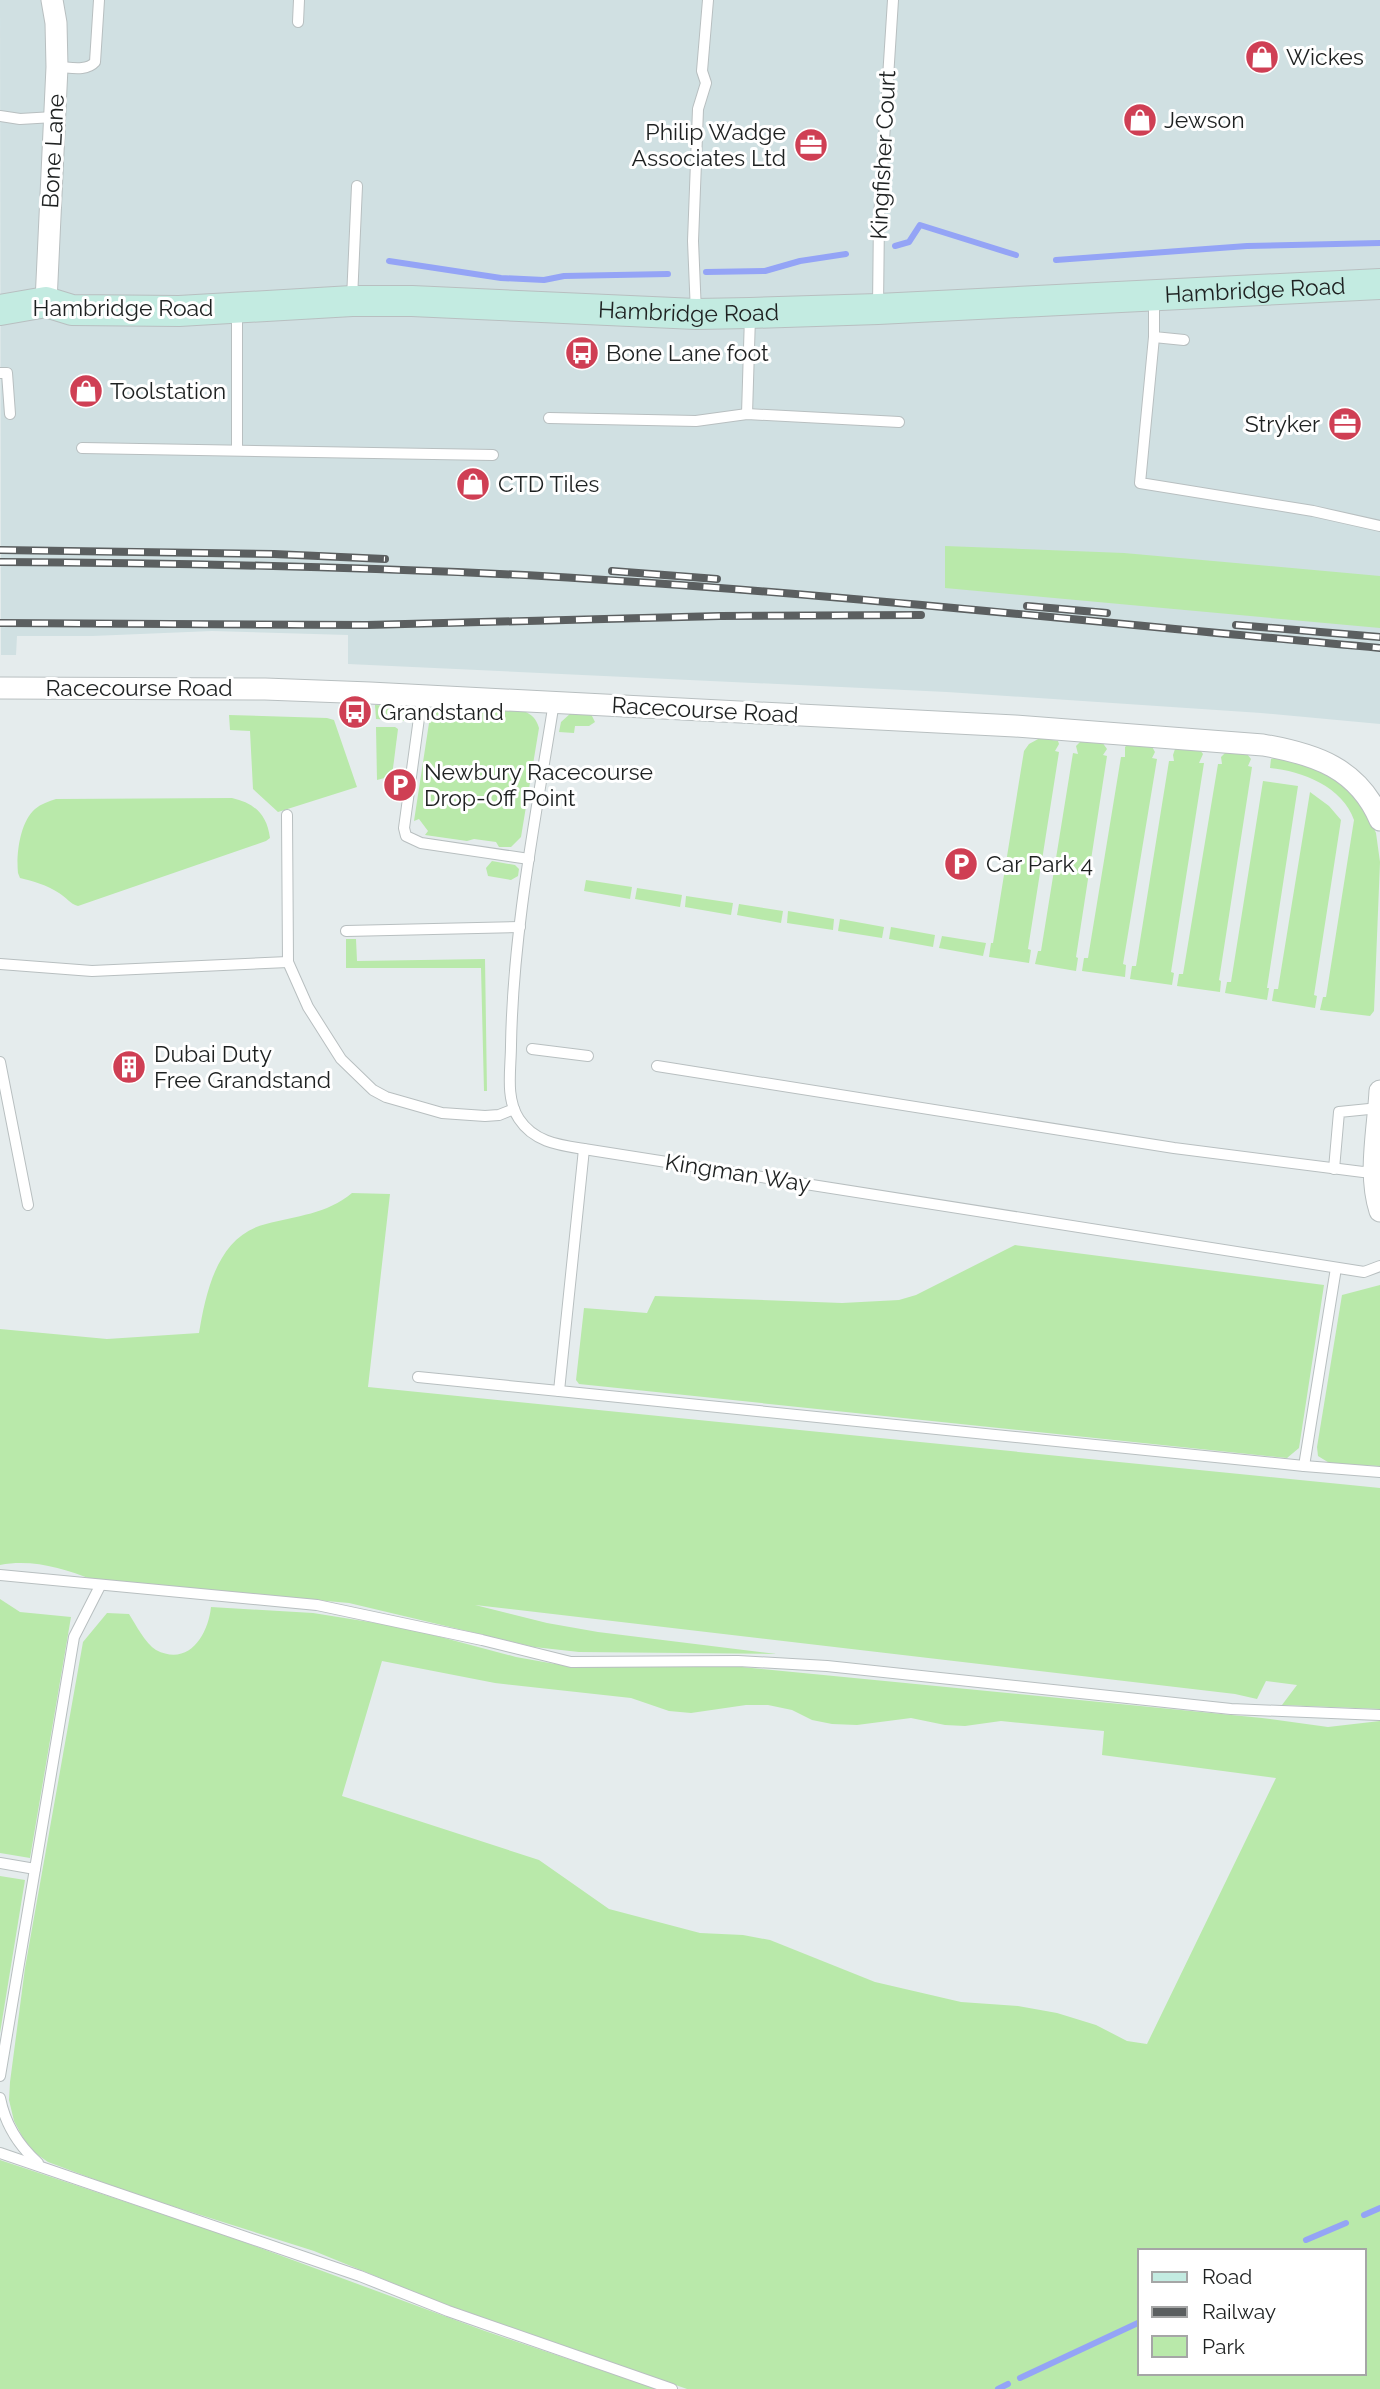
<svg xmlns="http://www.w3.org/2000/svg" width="1380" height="2389" viewBox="0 0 1380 2389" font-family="Raleway,sans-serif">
	<rect width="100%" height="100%" fill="#e5eced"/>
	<path fill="#d0e0e2" d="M 0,0 L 1380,0 L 1380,724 L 1261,713 L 947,692 L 348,664 L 348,635 L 212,631 L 92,636 L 17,636 L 16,655 L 1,655 Z"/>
	<g fill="#b9e9aa" fill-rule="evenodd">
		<path d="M 945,546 L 1124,553 L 1380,576 L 1380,628 L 945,588 Z"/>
		<path d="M 375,705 L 405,707 L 414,718 L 406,721 L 376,719 Z"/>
		<path d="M 435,707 L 524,711 C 532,715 536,718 539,728 L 521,837 L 511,847 L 499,847 L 496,842 L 474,839 L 467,841 L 425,835 L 428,831 L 419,819 L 414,821 L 431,710 Z"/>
		<path d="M 571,713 L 591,714 L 595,722 L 589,726 L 575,726 L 574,733 L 559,732 L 561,722 Z"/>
		<path d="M 229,715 L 327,718 L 334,720 L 357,787 L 278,812 L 253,789 L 250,731 L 230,730 Z"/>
		<path d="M 376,727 L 395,727 L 398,729 L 392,776 L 377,780 Z"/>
		<path d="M 1040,738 L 1058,741 L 1059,744 L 1055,751 L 1059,752 L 1028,949 L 1031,950 L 1029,963 L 989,957 L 991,943 L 993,943 L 1024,751 L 1029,744 Z"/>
		<path d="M 1080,742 L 1102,742 L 1107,749 L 1103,755 L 1107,756 L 1076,957 L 1078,958 L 1076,971 L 1035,964 L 1038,951 L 1041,951 L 1073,753 L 1078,754 L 1076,746 Z"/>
		<path d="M 1127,745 L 1151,745 L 1155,752 L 1152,758 L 1157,759 L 1123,964 L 1126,965 L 1125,977 L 1082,971 L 1084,958 L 1088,958 L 1121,757 L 1125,757 L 1125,747 Z"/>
		<path d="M 1175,749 L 1200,750 L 1203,754 L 1199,763 L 1204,763 L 1171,972 L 1174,973 L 1172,985 L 1130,979 L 1132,966 L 1136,966 L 1169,761 L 1174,761 L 1173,755 Z"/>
		<path d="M 1225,753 L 1247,754 L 1251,759 L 1248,766 L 1252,767 L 1219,980 L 1221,981 L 1220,992 L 1177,986 L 1179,974 L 1183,974 L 1218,764 L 1222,764 L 1221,757 Z"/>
		<path d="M 1277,757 L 1324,771 L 1350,791 L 1369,818 L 1376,833 L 1380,862 L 1374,1011 L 1370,1016 L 1320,1010 L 1323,997 L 1326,997 L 1354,820 C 1343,787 1302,771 1270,768 L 1271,759 Z"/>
		<path d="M 1263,781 L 1298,786 L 1267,988 L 1269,988 L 1267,1000 L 1225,993 L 1227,982 L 1231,982 Z"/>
		<path d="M 1310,792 L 1329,806 L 1341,820 L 1314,995 L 1317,996 L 1315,1008 L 1272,1001 L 1274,989 L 1278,989 Z"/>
		<path d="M 232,798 C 254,803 267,814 270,838 L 266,841 L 78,906 C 70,904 66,897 59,893 C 47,885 33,881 20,878 L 18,873 C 16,854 20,822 35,809 C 41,804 49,801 56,799 Z"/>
		<path d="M 492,861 L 515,865 L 519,869 L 518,876 L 511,880 L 488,876 L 486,868 Z"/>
		<path d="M 586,880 L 632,887 L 630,899 L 584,891 Z"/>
		<path d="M 637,888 L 682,895 L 680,907 L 635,899 Z"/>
		<path d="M 686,896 L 733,903 L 731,915 L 685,907 Z"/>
		<path d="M 739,904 L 783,911 L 781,923 L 737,915 Z"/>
		<path d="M 788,911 L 834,919 L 833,930 L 787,923 Z"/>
		<path d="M 840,919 L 884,927 L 882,938 L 838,931 Z"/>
		<path d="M 891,927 L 935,935 L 933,947 L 889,939 Z"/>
		<path d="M 942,936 L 986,943 L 983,956 L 939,948 Z"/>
		<path d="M 346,939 L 356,939 L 357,961 L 485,959 L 487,1091 L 484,1091 L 481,968 L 346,968 Z"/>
		<path d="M 352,1193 L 390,1194 L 368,1387 L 1380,1488 L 1380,1709 L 1282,1705 L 1297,1685 L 1266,1681 L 1257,1699 L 1235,1694 L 475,1605 L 547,1623 L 598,1632 L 777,1654 L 579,1652 L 534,1647 L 349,1603 L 93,1580 C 63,1568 32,1559 0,1565 L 0,1329 L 107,1339 L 199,1333 C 206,1291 218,1235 266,1224 C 296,1216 327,1214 352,1193 Z"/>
		<path d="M 1015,1245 L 1324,1285 L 1299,1448 L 1287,1458 L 579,1384 L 576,1380 L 584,1308 L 647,1313 L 655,1296 L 842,1303 L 899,1300 L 916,1295 Z"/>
		<path d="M 1380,1285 L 1380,1466 L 1331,1464 L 1318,1456 L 1317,1447 L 1342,1295 Z"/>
		<path d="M 0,1599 L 20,1612 L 71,1617 L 30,1858 L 0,1853 Z"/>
		<path d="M 211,1607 L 313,1613 L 407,1628 L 516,1657 L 555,1664 L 600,1666 L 742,1667 L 1262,1718 L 1328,1727 L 1380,1721 L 1380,2389 L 687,2389 L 439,2302 L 314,2251 L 131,2193 L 48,2162 L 35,2153 L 23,2138 L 14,2121 L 9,2100 L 10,2082 L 25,1968 L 83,1642 L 107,1613 L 129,1614 C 136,1625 145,1643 156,1650 C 189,1667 208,1635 211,1607 ZM 382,1661 L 495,1683 L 631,1698 L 669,1711 L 691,1713 L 746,1705 L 768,1705 L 792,1710 L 812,1720 L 832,1724 L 857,1725 L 911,1718 L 945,1725 L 965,1726 L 1001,1721 L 1104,1731 L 1102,1755 L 1276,1778 L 1147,2044 L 1127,2041 L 1096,2025 L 1057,2013 L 1018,2006 L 961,2002 L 875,1982 L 770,1940 L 743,1935 L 700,1933 L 609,1909 L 539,1860 L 342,1796 ZM 1140,2251 L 1364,2251 L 1364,2373 L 1140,2373 Z"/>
		<path d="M 0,1876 L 25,1880 L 0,2033 Z"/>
		<path d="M 0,2160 L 225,2235 L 485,2331 L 657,2389 L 0,2389 Z"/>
	</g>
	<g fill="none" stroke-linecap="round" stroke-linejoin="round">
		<g stroke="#94a4f6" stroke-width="6">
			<path d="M 895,246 L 909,242 L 920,225 L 1016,255"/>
			<path d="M 1056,260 L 1247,246 L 1380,243"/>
			<path d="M 389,261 L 501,278 L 544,280 L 564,276 L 668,274"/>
			<path d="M 706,272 L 765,271 L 800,261 L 846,254"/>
			<path d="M 1364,2215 L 1380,2208"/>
			<path d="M 1306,2240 L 1346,2223"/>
			<path d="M 1020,2378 L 1140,2322"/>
			<path d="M 998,2389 L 1008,2384"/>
		</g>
		<g stroke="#b8bfc0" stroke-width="12">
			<g id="lane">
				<path d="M 298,22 L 299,0"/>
				<path d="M 57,67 C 69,67 86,72 95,62 L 99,0"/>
				<path d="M 0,116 L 20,119 L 54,117"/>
				<path d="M 1154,298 L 1154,337 L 1184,340"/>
				<path d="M 352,299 L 357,186"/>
				<path d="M 878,307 L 879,218 L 893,0"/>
				<path d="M 696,313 L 693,241 L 698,109 L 706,83 L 702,71 L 708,0"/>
				<path d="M 1154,337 L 1140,483 L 1313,511 L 1380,526"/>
				<path d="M 0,373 L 7,373 L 10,414"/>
				<path d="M 747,414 L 750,316"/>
				<path d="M 549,418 L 696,421 L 747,414 L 899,422"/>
				<path d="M 82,448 L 493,455"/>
				<path d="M 237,450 L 237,310"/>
				<path d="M 422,696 L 404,828 L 406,836 L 421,843 L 529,859"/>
				<path d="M 554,702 C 536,816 513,930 511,1045 C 511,1069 505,1098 519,1119 C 534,1142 559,1145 584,1149 L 1364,1272 L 1380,1266"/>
				<path d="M 287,815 L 288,962 L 308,1007 L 341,1059 L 373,1090 L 386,1097 L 442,1113 L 485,1116 L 499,1115 L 514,1109"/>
				<path d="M 346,931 L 520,927"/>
				<path d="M 0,964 L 92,971 L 288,962"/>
				<path d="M 532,1049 L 588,1056"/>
				<path d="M 0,1062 L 28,1205"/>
				<path d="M 657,1066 L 1174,1148 L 1363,1172 L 1374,1170"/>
				<path d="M 584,1149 L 559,1391 L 1304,1466 L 1380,1472"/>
				<path d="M 1334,1169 L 1339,1112 L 1379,1108"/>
				<path d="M 418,1377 L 559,1391"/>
				<path d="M 1304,1466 L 1336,1268"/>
				<path d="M 0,1575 L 317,1605 L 482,1640 L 571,1662 L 738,1661 L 827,1666 L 1231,1709 L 1380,1715"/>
				<path d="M 0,1863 L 35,1869 L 74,1637 L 100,1586"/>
				<path d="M 0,2076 L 35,1869"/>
				<path d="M 0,2098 C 5,2124 18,2145 38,2163"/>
				<path d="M 0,2153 L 360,2276 L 448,2311 L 672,2389"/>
			</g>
		</g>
		<g stroke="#b8bfc0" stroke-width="23">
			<g id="street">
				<path d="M 46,302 L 57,67 L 56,23 L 52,0"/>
				<path d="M 0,688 L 265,689 L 370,693 L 1015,726 L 1263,745 C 1315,754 1358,768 1380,820"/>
				<path d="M 1380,1091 C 1378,1130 1368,1174 1380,1211"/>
			</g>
		</g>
		<g stroke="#b8bfc0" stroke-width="32">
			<g id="secondary">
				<path id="s1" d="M 0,310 L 46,302 L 72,310 L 179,311 L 352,301 L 412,301 L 696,314 L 750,313 L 878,309 L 1380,284"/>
			</g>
		</g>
		<use href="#lane" stroke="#fff" stroke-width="10"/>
		<use href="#street" stroke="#fff" stroke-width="21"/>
		<use href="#secondary" stroke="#c3ebe1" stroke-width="30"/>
		<g stroke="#5b5f60" stroke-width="8">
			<g id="rail">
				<path d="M 0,550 L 274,554 L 385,559"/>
				<path d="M 0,562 C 181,563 361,567 542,576 C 822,592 1101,623 1380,648"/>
				<path d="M 612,571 L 717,579"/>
				<path d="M 1027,606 L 1107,613"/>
				<path d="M 0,623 L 367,625 L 720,616 L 921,615"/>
				<path d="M 1236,625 L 1380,637"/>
			</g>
		</g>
		<use href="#rail" stroke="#fff" stroke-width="5" stroke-dasharray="16" stroke-linecap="butt"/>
	</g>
	<defs>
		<g id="shop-disc" transform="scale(1.75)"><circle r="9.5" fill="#cf3f54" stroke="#fff"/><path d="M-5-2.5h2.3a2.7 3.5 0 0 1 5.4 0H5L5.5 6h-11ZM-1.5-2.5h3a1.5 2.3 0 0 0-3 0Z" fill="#fff"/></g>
		<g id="office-disc" transform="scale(1.75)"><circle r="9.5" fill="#cf3f54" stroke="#fff"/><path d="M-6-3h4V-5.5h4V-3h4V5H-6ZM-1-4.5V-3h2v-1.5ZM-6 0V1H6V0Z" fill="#fff"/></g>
		<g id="bus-disc" transform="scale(1.75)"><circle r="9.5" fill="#cf3f54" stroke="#fff"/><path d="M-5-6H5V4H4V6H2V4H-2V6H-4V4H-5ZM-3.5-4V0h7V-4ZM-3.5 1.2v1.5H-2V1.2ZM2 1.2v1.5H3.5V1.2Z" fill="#fff"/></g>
		<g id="parking-disc" transform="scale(1.75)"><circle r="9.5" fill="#cf3f54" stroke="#fff"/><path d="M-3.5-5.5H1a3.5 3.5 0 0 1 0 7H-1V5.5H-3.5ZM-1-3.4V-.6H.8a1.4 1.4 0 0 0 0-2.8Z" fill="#fff"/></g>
		<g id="building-disc" transform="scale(1.75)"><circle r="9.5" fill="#cf3f54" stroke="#fff"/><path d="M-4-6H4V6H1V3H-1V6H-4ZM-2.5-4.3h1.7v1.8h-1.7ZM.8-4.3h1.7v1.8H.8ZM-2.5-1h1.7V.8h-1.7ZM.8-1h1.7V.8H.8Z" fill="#fff"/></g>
	</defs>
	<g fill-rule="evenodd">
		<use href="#shop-disc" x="1262" y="57"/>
		<use href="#shop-disc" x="1140" y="120"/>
		<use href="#office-disc" x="811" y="145"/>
		<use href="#bus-disc" x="582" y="353"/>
		<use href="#shop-disc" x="86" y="391"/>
		<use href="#office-disc" x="1345" y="424"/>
		<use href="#shop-disc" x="473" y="484"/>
		<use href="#bus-disc" x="355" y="712"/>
		<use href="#parking-disc" x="400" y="785"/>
		<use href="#parking-disc" x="961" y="864"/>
		<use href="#building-disc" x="129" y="1067"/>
	</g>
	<g text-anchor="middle" stroke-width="6" stroke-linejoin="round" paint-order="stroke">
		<g font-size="23" fill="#1e2121" stroke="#fff" text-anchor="start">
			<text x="1286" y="65">Wickes</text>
			<text x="1164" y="128">Jewson</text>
			<text x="786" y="140" text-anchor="end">Philip Wadge<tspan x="786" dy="26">Associates Ltd</tspan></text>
			<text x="606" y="361">Bone Lane foot</text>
			<text x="110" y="399">Toolstation</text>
			<text x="1320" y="432" text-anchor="end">Stryker</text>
			<text x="498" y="492">CTD Tiles</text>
			<text x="380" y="720">Grandstand</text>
			<text x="424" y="780">Newbury Racecourse<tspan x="424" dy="26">Drop-Off Point</tspan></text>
			<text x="986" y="872">Car Park 4</text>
			<text x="154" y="1062">Dubai Duty<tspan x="154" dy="26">Free Grandstand</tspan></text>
		</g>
		<g font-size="23" fill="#1e2121" stroke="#fff">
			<text transform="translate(53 151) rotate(-87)" y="8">Bone Lane</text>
			<text transform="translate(883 155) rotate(-87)" y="8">Kingfisher Court</text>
			<text dy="8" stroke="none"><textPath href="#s1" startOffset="1258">Hambridge Road</textPath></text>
			<text x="123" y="316">Hambridge Road</text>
			<text dy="8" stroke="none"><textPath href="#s1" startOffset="691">Hambridge Road</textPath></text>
			<text x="139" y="696">Racecourse Road</text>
			<text transform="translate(705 710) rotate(3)" y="8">Racecourse Road</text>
			<text transform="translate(738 1173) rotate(9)" y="8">Kingman Way</text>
		</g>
	</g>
	<rect x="1138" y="2249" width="228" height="126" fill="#ffffff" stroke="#a5a6a6" stroke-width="2"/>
	<rect x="1152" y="2272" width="35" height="10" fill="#c3ebe1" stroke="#a5a6a6" stroke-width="2"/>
	<text x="1202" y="2284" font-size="21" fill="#1e2121">Road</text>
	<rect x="1152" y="2307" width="35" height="10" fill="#5b5f60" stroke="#a5a6a6" stroke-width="2"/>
	<text x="1202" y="2319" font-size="21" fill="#1e2121">Railway</text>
	<rect x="1152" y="2336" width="35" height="21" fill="#b9e9aa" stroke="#a5a6a6" stroke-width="2"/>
	<text x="1202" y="2354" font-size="21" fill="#1e2121">Park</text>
</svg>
